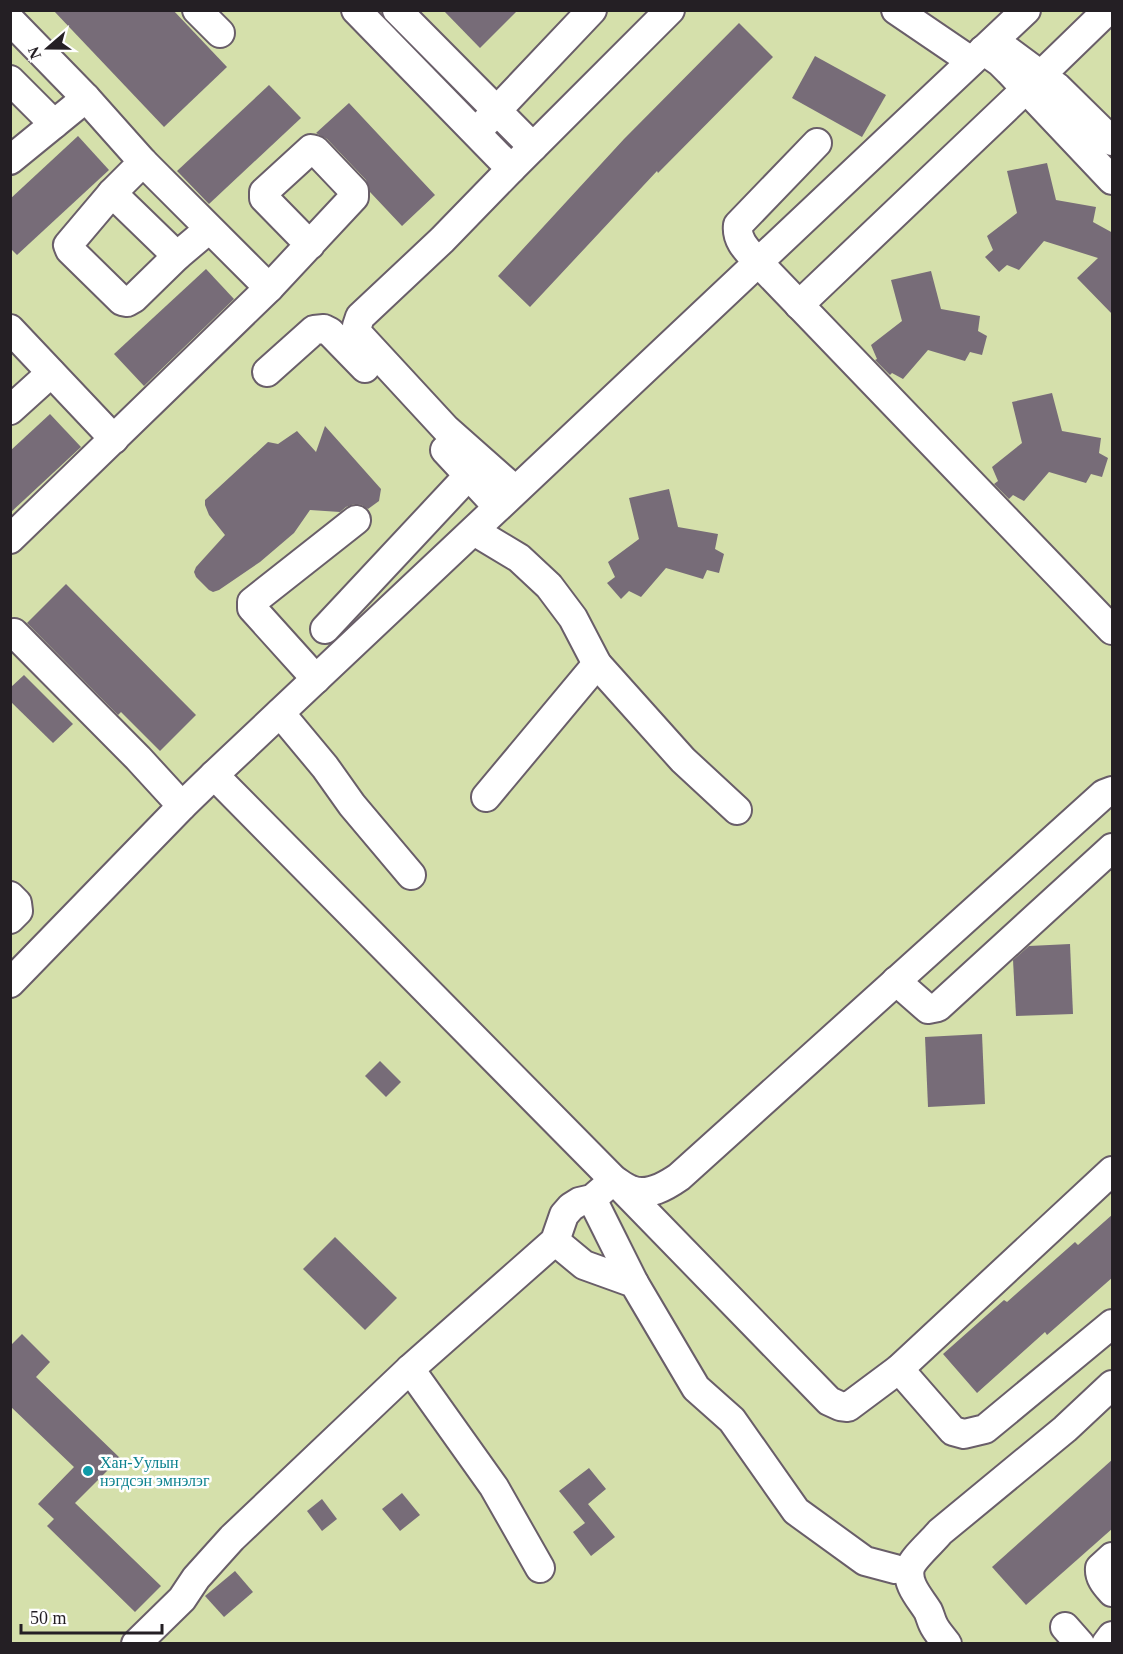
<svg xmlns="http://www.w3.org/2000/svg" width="1123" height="1654" viewBox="0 0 1123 1654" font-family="'Times New Roman',serif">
	<rect width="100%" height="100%" fill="#f4e6f4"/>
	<path fill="#d5e0ab" d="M 11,11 L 1112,11 L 1112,1643 L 11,1644 Z"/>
	<g fill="#776c78">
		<path d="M 53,10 L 173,10 L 227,67 L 164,127 Z"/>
		<path d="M 443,10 L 518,10 L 480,48 Z"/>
		<path d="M 739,23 L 773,57 L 658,173 L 657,171 L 530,307 L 498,276 L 624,139 Z"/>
		<path d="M 815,56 L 886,95 L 862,137 L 792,98 Z"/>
		<path d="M 269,85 L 301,118 L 209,204 L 177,171 Z"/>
		<path d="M 349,103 L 435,195 L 402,226 L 370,192 L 366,180 L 327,139 L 316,133 Z"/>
		<path d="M 78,136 L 109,170 L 17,255 L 10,248 L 10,199 Z"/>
		<path d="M 1047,163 L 1056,200 L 1096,207 L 1093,222 L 1113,233 L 1113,315 L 1077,278 L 1098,258 L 1044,241 L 1019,270 L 1007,265 L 999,272 L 985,257 L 993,250 L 987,236 L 1017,213 L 1007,171 Z"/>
		<path d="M 206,269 L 234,299 L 144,386 L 114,354 Z"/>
		<path d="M 931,271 L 941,309 L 980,316 L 978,331 L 987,336 L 982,355 L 970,352 L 965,361 L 928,350 L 903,379 L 892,373 L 890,375 L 875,360 L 877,359 L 871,345 L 902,321 L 891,280 Z"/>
		<path d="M 1052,393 L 1062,431 L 1101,438 L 1099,453 L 1108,458 L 1102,477 L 1091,474 L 1086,483 L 1049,472 L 1024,501 L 1013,495 L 1009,499 L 994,484 L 998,481 L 992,467 L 1022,443 L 1012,402 Z"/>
		<path d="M 50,414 L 81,447 L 10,513 L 10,451 Z"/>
		<path d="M 325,426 L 381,489 L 379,501 L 368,509 L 362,505 L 354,504 L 346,507 L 340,512 L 310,510 L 294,533 L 260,562 L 219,590 L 213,592 L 209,590 L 196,577 L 194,572 L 196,567 L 225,535 L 209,515 L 205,505 L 205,500 L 268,442 L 278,444 L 297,431 L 316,452 Z"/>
		<path d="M 669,489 L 678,527 L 718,534 L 715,549 L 724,554 L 719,573 L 707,570 L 703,579 L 666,568 L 641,597 L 629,591 L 621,599 L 607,583 L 615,577 L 608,562 L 639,539 L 629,498 Z"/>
		<path d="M 66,584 L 196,715 L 160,751 L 121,712 L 118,715 L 27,623 Z"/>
		<path d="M 24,675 L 73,724 L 53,743 L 10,701 L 10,688 Z"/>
		<path d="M 1070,944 L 1073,1014 L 1016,1016 L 1013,960 L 1029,946 Z"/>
		<path d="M 982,1034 L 985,1104 L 928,1107 L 925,1037 Z"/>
		<path d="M 380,1061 L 401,1082 L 386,1097 L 365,1076 Z"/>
		<path d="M 1113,1214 L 1113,1277 L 1047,1335 L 1045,1332 L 977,1393 L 943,1354 L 1004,1300 L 1007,1302 L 1075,1242 L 1078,1245 Z"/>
		<path d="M 335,1237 L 397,1298 L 365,1330 L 303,1269 Z"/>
		<path d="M 22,1334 L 50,1362 L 36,1377 L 120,1458 L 75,1503 L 161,1586 L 135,1612 L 47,1526 L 54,1519 L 38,1504 L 74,1467 L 10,1406 L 10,1346 Z"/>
		<path d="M 1113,1459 L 1113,1528 L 1026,1605 L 992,1567 Z"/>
		<path d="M 589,1468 L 606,1489 L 588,1504 L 615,1537 L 591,1556 L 573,1532 L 585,1523 L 559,1491 Z"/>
		<path d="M 402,1493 L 420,1515 L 400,1531 L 382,1509 Z"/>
		<path d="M 322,1499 L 337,1519 L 322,1531 L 307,1511 Z"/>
		<path d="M 235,1571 L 253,1592 L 224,1617 L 205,1596 Z"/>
	</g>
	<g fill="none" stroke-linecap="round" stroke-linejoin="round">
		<g stroke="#695e69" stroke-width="32">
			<g id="minor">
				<path d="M 197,10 L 220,33"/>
				<path d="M 356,10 L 511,169"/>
				<path d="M 397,10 L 533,147"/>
				<path d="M 896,10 L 971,61"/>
				<path d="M 10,20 L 86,98 L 143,162 L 269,288"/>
				<path d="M 1003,47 L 1057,87 L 1112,141"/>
				<path d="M 983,50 L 1000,62 L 1009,71 L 1112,180"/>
				<path d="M 1042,74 L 1108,10"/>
				<path d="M 10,80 L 54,124"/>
				<path d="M 483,125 L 592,10"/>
				<path d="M 817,143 L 738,225 C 736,241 748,251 758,262 L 1112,630"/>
				<path d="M 10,160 L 86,98"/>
				<path d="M 143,162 L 112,193 L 68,245 L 70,250 L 122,301 L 127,302 L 134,298 L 177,256 L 209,229"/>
				<path d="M 112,193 L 177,256"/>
				<path d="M 799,305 L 1026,89"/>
				<path d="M 10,329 L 114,439"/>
				<path d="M 267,372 L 314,330 L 324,329 L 330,332 L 365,368"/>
				<path d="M 10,410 L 51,373"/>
				<path d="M 445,450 L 498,507"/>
				<path d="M 515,490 L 446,429 L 361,337 L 357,332 L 357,326 L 360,317 L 442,240 L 511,169 L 670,10"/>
				<path d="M 474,531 L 519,558 L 549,586 L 573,618 L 597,664 L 683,760 L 737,810"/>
				<path d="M 10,539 L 269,288 L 354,197 L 354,191 L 315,150 L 311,149 L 264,192 L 264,198 L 310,245"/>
				<path d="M 325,629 L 469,475"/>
				<path d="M 14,633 L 138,758 L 182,806"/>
				<path d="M 316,679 L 252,608 L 252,602 L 356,520"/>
				<path d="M 280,713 L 325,767 L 352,805 L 411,875"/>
				<path d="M 214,775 L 614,1180 C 619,1183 625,1188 631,1190 C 648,1197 666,1186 679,1177 L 1104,794 L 1112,791"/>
				<path d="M 486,797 L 597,664"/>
				<path d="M 10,896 L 17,903 L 18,911 L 10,919"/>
				<path d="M 896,981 L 928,1009 L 938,1007 L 1112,848"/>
				<path d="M 10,983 L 182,806 L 214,775 L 1026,10"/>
				<path d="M 592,1199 L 634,1283"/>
				<path d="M 555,1241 L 584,1265 L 634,1283 L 696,1388 L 732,1420 L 796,1511 L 865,1561 L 895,1569"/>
				<path d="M 410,1369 L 494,1487 L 540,1568"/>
				<path d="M 899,1369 L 953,1431 L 964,1434 L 985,1429 L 1112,1324"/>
				<path d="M 1112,1557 L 1100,1568 C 1099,1578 1106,1585 1112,1592"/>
				<path d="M 1065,1627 L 1080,1644"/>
				<path d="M 136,1644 L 182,1599 L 196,1578 L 232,1538 L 410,1369 L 555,1241 L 564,1215 L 571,1207 L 579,1202 L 592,1199 L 614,1180 L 829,1401 L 840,1406 L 848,1407 L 899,1369 L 1112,1171"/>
				<path d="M 947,1644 C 942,1637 936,1631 933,1624 C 931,1620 930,1615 928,1611 C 920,1598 906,1584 910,1568 C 913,1558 933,1541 940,1532 L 1065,1429 L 1112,1385"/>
				<path d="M 1106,1644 L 1112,1636"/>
			</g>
		</g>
		<use href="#minor" stroke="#fff" stroke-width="28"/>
	</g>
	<circle fill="#0f9aa8" stroke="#fff" stroke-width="2" cx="88" cy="1471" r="6"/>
	<g text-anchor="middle" stroke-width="5" stroke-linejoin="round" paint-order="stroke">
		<g font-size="16" fill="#0d838f" stroke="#fff" text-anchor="start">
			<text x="100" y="1468">Хан-Уулын<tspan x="100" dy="18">нэгдсэн эмнэлэг</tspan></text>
		</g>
	</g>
	<rect width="1123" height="1654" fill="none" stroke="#241f24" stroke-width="24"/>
	<g transform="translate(48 48) rotate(250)" stroke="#ffffff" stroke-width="4.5" paint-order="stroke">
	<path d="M0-4.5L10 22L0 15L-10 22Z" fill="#241f24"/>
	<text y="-9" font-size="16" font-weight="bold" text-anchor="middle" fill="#241f24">N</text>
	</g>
	<path d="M21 1624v9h141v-9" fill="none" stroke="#241f24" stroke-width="3"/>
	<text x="30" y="1624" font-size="18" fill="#241f24" stroke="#ffffff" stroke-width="4.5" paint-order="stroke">50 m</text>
</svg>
